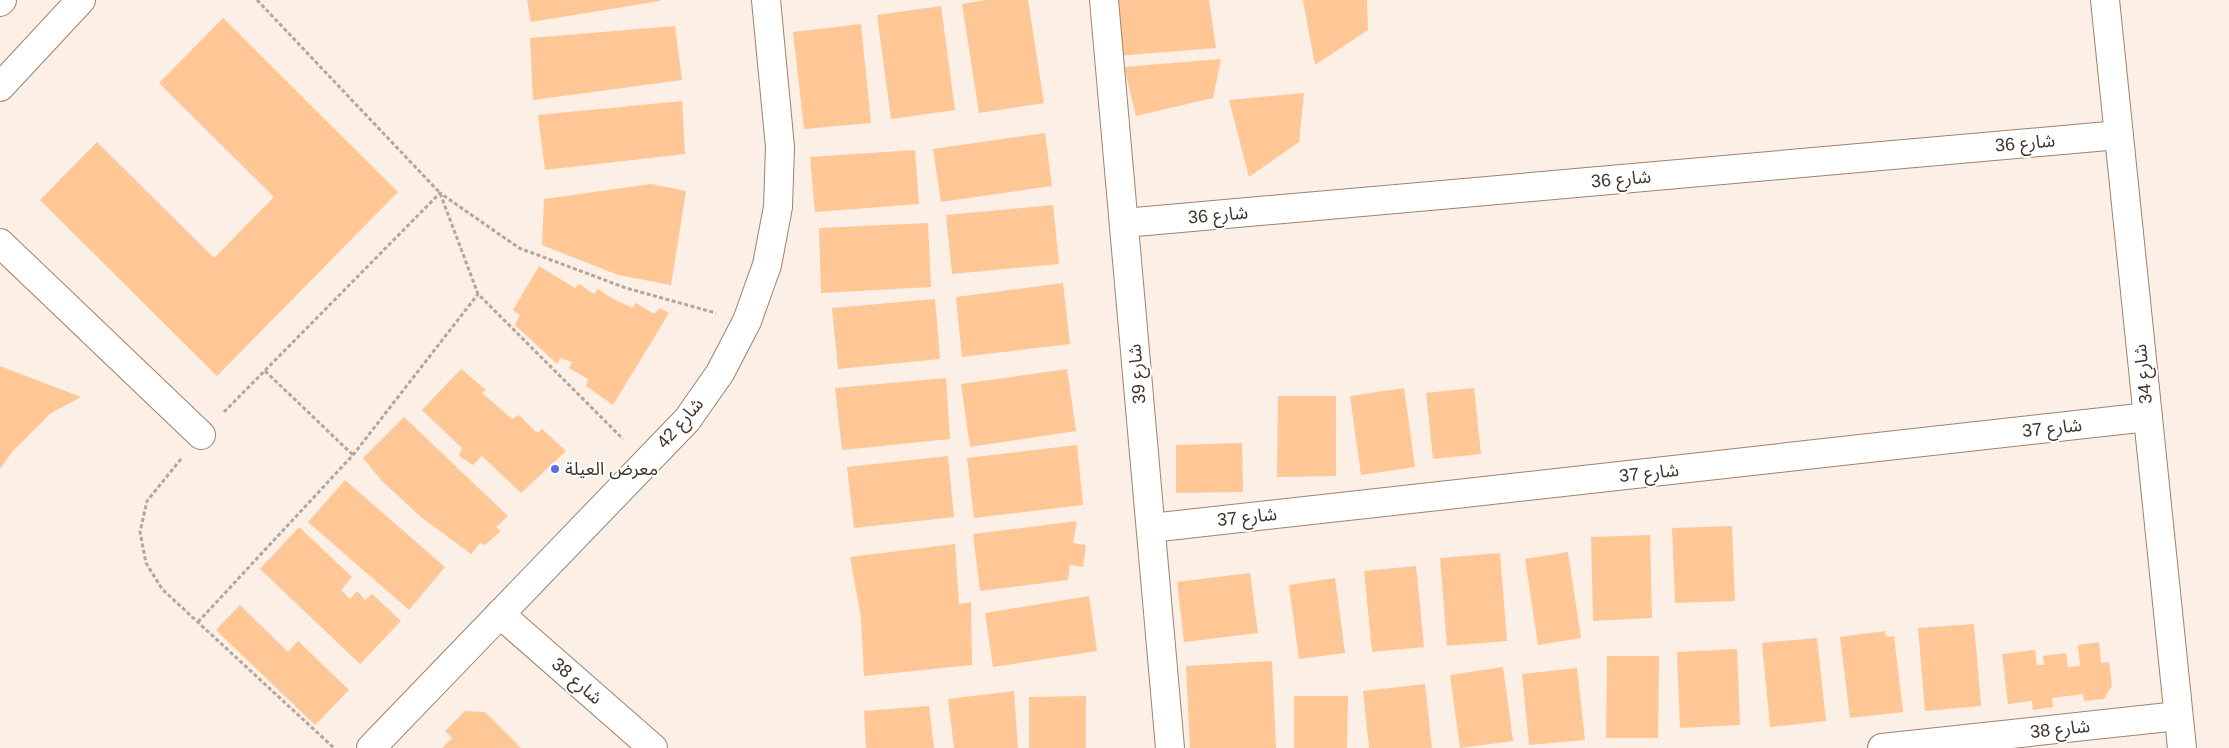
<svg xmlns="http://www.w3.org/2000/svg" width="2229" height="748" viewBox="0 0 2229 748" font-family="Arial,'Noto Sans Arabic',sans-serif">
	<rect width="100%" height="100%" fill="#fbefe6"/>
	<g fill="#ffc796">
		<path d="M 527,0 L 660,0 L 660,1 L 531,22 Z"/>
		<path d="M 986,0 L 1028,0 L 1044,103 L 979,113 L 962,4 Z"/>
		<path d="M 1116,0 L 1209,0 L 1216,48 L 1117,56 Z"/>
		<path d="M 1303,0 L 1367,0 L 1368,30 L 1315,65 Z"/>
		<path d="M 941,6 L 955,110 L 891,119 L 877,15 Z"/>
		<path d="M 223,18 L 398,192 L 217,376 L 40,200 L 97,142 L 214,258 L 274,197 L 159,83 Z"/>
		<path d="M 861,24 L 871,123 L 804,129 L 793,32 Z"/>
		<path d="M 675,26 L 682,80 L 533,100 L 530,38 Z"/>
		<path d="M 1221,59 L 1213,98 L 1136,116 L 1124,67 Z"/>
		<path d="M 1304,93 L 1299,142 L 1249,177 L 1229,100 Z"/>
		<path d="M 682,101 L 685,154 L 545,170 L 538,115 Z"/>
		<path d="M 1045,133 L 1052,186 L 941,202 L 933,149 Z"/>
		<path d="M 915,150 L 919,204 L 815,212 L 810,157 Z"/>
		<path d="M 651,184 L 686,191 L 671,285 L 618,275 L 542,245 L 544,199 Z"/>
		<path d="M 1053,205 L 1059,264 L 952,274 L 946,215 Z"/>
		<path d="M 928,223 L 931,287 L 821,293 L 819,228 Z"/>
		<path d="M 539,266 L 575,288 L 579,284 L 594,294 L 598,289 L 613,299 L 633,308 L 636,303 L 654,314 L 660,308 L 669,313 L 613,405 L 586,386 L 588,379 L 569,368 L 572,362 L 560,358 L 557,364 L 515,325 L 520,315 L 513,310 Z"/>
		<path d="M 1063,283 L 1070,344 L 962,357 L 956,297 Z"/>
		<path d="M 935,299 L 940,359 L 838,369 L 832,308 Z"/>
		<path d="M 0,366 L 81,397 L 51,413 L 12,452 L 0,469 Z"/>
		<path d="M 461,369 L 486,390 L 482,393 L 512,419 L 519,415 L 537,433 L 542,429 L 566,451 L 521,493 L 482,456 L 473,465 L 459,456 L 462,448 L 422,410 Z"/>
		<path d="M 1067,369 L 1076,431 L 970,447 L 961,384 Z"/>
		<path d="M 946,378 L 950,439 L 842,450 L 835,388 Z"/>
		<path d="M 1404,388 L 1415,467 L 1361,475 L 1350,396 Z"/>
		<path d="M 1474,388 L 1481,454 L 1433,459 L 1426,393 Z"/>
		<path d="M 1278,396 L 1336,396 L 1336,476 L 1277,477 Z"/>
		<path d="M 404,417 L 508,516 L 496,527 L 501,531 L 485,545 L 480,543 L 471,554 L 421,517 L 382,481 L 363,458 Z"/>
		<path d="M 1242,443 L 1243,492 L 1176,493 L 1176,445 Z"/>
		<path d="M 1077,445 L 1083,505 L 974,518 L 967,458 Z"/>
		<path d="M 948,456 L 954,517 L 854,528 L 847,467 Z"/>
		<path d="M 345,480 L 445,567 L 409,610 L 308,522 Z"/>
		<path d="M 1077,521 L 1073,543 L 1086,545 L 1083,567 L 1070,565 L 1068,580 L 980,591 L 973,534 Z"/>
		<path d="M 1732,526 L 1735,601 L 1675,603 L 1672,528 Z"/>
		<path d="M 299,527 L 352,577 L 341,590 L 350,599 L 357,591 L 365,600 L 372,594 L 401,621 L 360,664 L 260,569 Z"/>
		<path d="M 1650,535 L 1652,618 L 1593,621 L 1591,537 Z"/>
		<path d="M 955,544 L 959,604 L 971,602 L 972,665 L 864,676 L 861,617 L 850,557 Z"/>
		<path d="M 1568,552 L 1581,638 L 1538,645 L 1525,559 Z"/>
		<path d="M 1500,553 L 1507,641 L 1447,646 L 1440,558 Z"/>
		<path d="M 1416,566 L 1424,647 L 1372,652 L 1364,571 Z"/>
		<path d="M 1250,573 L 1258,633 L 1184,642 L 1177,582 Z"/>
		<path d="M 1335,578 L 1345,653 L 1299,659 L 1289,585 Z"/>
		<path d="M 1089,596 L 1097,651 L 993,667 L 985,613 Z"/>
		<path d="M 240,605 L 288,652 L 298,641 L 349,690 L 315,725 L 216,630 Z"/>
		<path d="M 1974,624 L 1981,706 L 1925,711 L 1918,628 Z"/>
		<path d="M 1885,631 L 1886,637 L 1894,636 L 1903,712 L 1850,718 L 1840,637 Z"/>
		<path d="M 1817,638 L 1826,721 L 1770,727 L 1762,643 Z"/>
		<path d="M 2099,642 L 2101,663 L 2109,662 L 2112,686 L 2104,699 L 2084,701 L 2083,694 L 2052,698 L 2053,707 L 2033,710 L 2032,701 L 2008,704 L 2002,654 L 2035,650 L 2037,665 L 2044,665 L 2043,656 L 2066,653 L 2068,667 L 2080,666 L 2078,645 Z"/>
		<path d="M 1737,649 L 1740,725 L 1680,728 L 1677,652 Z"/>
		<path d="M 1607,656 L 1659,656 L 1658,738 L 1606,738 Z"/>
		<path d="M 1272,661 L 1276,748 L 1190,748 L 1186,666 Z"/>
		<path d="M 1503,667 L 1513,741 L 1460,748 L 1450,675 Z"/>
		<path d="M 1577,668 L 1585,740 L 1529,745 L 1522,674 Z"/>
		<path d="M 1425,684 L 1432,748 L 1369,748 L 1363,691 Z"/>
		<path d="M 1014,691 L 1018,748 L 954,748 L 948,699 Z"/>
		<path d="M 1086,696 L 1086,748 L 1029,748 L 1029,697 Z"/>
		<path d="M 1294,696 L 1348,696 L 1347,748 L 1294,748 Z"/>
		<path d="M 929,706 L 934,748 L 866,748 L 864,711 Z"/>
		<path d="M 465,711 L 485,712 L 521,748 L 442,748 L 452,738 L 445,731 Z"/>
	</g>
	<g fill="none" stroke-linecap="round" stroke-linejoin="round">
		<g stroke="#9d836d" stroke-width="30">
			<g id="minor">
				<path d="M 1104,0 L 1170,748"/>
				<path d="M 2105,0 L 2182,748"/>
				<path d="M 0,2 L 2,0"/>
				<path d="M 0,87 L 81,0"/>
				<path d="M 1124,223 L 2119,135"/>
				<path d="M 0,243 L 201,435"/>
				<path d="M 1151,528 L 2148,417"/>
				<path d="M 500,614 L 653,748"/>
				<path d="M 371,748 L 687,420 L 720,373 L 747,321 L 767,265 L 778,207 L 780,147 L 766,0"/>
				<path d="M 1882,748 L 2178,716"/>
			</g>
		</g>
		<g stroke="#b2a79d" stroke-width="3" stroke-dasharray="4 2.5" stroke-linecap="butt">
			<path d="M 257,0 L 440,193 L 478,294 L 623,439"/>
			<path d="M 265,371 L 353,455"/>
			<path d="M 224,412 L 440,193 L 519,248 L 626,288 L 716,313"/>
			<path d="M 181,459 L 147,501 L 140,532 L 146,563 L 162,589 L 334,748"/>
			<path d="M 198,622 L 353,455 L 478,294"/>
		</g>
		<use href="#minor" stroke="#fff" stroke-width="28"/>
	</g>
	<circle fill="#5c6de4" stroke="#fff" stroke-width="2" cx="555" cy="469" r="5"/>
	<g text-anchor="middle" stroke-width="4" stroke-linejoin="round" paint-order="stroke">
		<g font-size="18" fill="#3e3329" stroke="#fff">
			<text transform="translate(2025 143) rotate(-5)" y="6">شارع 36</text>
			<text transform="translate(1621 179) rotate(-5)" y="6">شارع 36</text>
			<text transform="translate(1218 215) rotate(-5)" y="6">شارع 36</text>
			<text transform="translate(1137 374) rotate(-95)" y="6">شارع 39</text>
			<text transform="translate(2143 374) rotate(-96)" y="6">شارع 34</text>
			<text transform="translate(680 423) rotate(-49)" y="6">شارع 42</text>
			<text transform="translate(2052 428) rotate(-6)" y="6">شارع 37</text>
			<text transform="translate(1649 473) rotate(-6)" y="6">شارع 37</text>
			<text transform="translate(1247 517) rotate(-6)" y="6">شارع 37</text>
			<text transform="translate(577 681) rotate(41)" y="6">شارع 38</text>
			<text transform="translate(2060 729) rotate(-6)" y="6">شارع 38</text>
		</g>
		<g font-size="18" fill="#3e3329" stroke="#fff" text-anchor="start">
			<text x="565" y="475">معرض العيلة</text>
		</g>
	</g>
</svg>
